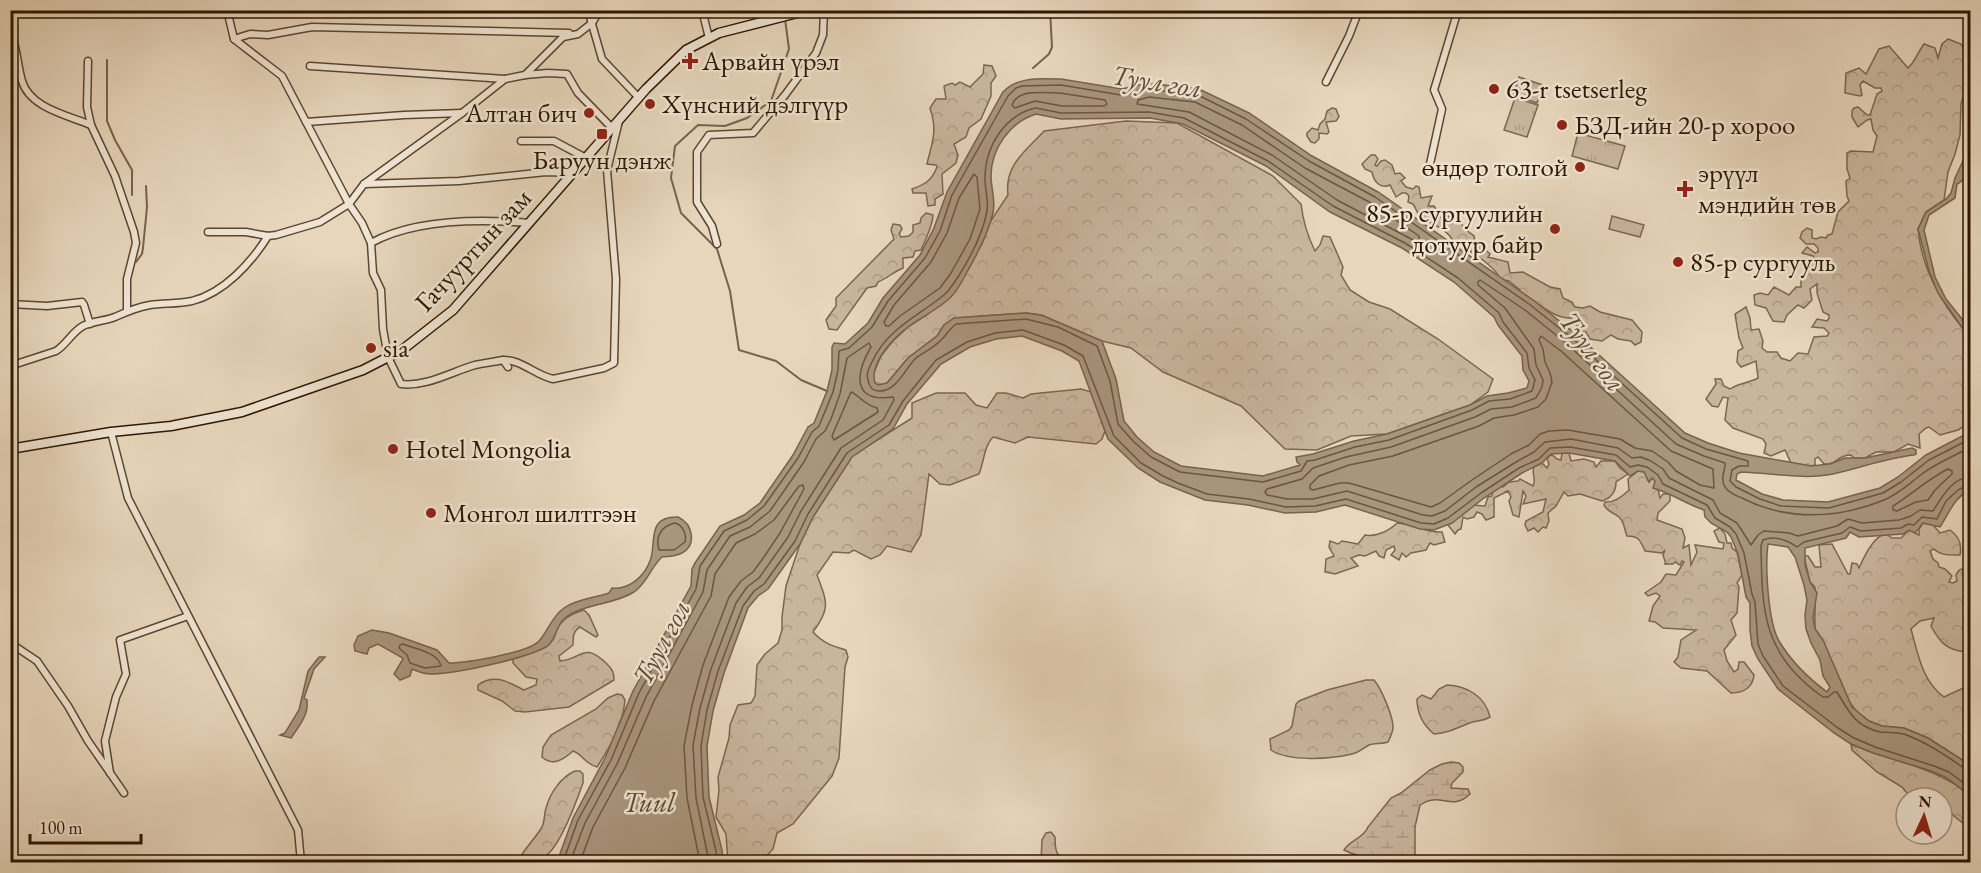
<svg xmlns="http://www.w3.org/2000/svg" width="1981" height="873" viewBox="0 0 1981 873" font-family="'EB Garamond',serif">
	<defs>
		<pattern id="forest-crowns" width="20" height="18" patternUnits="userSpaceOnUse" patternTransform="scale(1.5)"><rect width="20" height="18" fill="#c8b59c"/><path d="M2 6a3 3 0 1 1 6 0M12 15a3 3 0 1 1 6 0" fill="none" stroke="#ac9b85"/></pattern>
		<pattern id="wetland-marsh" width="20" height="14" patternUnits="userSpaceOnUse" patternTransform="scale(1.5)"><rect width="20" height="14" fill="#c8b59c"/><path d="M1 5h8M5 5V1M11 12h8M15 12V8" fill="none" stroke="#ac9b85"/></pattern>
		<pattern id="park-tufts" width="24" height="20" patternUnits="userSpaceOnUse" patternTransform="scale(1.5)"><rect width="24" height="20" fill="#c8b59c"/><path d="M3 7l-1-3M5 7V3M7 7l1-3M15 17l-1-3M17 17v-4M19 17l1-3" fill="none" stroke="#ac9b85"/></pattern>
	</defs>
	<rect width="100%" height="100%" fill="#e7d6bc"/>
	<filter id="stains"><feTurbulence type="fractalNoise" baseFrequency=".00333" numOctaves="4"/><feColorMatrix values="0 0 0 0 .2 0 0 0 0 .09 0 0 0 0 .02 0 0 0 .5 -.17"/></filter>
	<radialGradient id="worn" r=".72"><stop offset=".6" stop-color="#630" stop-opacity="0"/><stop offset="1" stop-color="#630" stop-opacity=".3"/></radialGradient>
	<path fill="#c8b59c" stroke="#7b664e" stroke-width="1.5" d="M 1612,216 L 1644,225 L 1640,237 L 1609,229 Z"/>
	<g fill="url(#forest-crowns)" stroke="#7b664e" stroke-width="1.5">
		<path d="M 1948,39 L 1961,44 L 1967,54 L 1969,71 L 1966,89 L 1961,104 L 1960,135 L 1955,154 L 1948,172 L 1944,200 L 1926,212 L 1918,229 C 1921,267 1941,303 1965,331 L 1964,341 L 1970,356 L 1969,423 L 1958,430 L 1940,435 L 1929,427 L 1926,428 L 1919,434 L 1920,448 L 1908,444 L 1894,452 L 1876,452 L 1865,458 L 1854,458 L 1851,455 C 1836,455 1838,465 1824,464 L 1818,457 L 1815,459 L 1815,465 L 1811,466 L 1791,463 L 1785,450 L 1771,456 L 1764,453 L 1766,444 L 1763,439 L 1733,428 L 1725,420 L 1728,398 L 1723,397 L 1718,407 L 1712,406 L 1706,399 L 1716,384 L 1715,379 L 1721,379 L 1724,386 L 1730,389 C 1739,383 1749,383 1758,378 L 1756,361 L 1741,367 L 1737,362 L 1738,351 L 1743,348 L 1739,338 L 1735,314 L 1746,307 L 1750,318 L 1751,330 L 1759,329 L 1763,341 L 1762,348 L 1767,352 L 1777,352 L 1781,358 L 1790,361 L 1798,353 L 1808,354 L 1814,337 L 1827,336 L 1829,333 L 1824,328 L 1812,327 L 1817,319 L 1827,321 L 1829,318 L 1829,315 L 1823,312 L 1817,293 L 1817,284 L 1810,289 L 1812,300 L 1804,308 L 1798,305 L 1787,315 L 1784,322 L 1773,321 L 1766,308 L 1755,305 L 1754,295 L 1760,293 L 1768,295 L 1774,287 L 1789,295 L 1796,287 L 1801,287 L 1801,279 L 1803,277 L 1802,275 L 1811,259 L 1815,259 L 1813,256 L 1802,253 L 1807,247 L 1815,253 L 1818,252 L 1818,248 L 1814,244 L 1806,244 L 1800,238 L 1802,232 L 1807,228 L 1812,230 L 1812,238 L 1816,239 L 1821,237 L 1826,238 L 1828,235 L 1832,234 L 1838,212 L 1849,201 L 1847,196 L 1846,181 L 1850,178 L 1847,169 L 1847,153 L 1851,151 L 1873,152 L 1877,136 L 1873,130 L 1871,119 L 1867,120 L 1858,127 L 1852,117 L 1852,111 L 1854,108 L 1858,107 L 1867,115 L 1870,115 L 1877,94 L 1882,91 L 1881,88 L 1875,88 L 1863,81 L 1860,85 L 1862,95 L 1860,96 L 1845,93 L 1846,73 L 1859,68 L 1866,74 L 1879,49 L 1889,46 L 1908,68 C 1915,62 1918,52 1924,44 L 1935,48 L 1938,58 L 1942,44 Z"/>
		<path d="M 984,65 L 992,66 L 996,76 L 991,83 L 991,96 L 981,119 L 969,128 L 966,137 L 954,144 L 958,155 L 956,163 L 942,174 L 943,194 L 935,199 L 935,205 L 928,206 L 926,193 L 913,193 L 912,189 C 926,184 932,180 937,167 L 936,165 L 927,164 C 932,142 938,132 930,108 L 936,99 L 946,99 L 944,86 L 952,83 L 955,85 L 960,82 L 970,87 L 983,74 Z"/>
		<path d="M 1332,108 L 1336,109 L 1339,117 L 1336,121 L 1326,122 L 1329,132 L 1327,134 L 1319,133 L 1319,139 L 1315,143 L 1311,142 L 1307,136 L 1307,133 L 1312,128 L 1318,130 L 1320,124 L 1325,119 L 1327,111 Z"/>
		<path d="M 1126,121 L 1177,123 L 1273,176 L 1301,204 C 1303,221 1307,235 1315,251 L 1320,245 L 1323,236 L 1330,237 L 1343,267 L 1341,275 L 1350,290 L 1369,302 L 1390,309 L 1438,339 L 1493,379 L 1488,392 L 1470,405 L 1387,434 L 1351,436 L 1317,450 L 1285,449 L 1241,406 L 1163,372 L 1131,348 L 1102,341 L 1041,315 L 1026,313 L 954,318 L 944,325 L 937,336 L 908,358 L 887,383 L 883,385 L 875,384 L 873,375 L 881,356 L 893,341 L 908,327 L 928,314 L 982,244 L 990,222 L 1008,195 C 1004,165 1026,151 1044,131 Z"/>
		<path d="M 1371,155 L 1375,155 L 1378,159 L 1375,165 L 1377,166 L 1381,161 L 1385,160 L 1392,165 L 1395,174 L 1400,173 L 1405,178 L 1401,181 L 1406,187 L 1413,189 L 1416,186 L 1419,187 L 1421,198 L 1432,196 L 1428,206 L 1434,206 L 1436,209 L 1436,218 L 1448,216 L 1454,221 L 1461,223 L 1465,229 L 1474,236 L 1475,241 L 1490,254 L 1488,257 L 1508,262 L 1510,273 L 1523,272 L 1550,287 L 1560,289 L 1563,298 L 1572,302 L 1575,307 L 1583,308 L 1590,306 L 1600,312 L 1632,320 L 1642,332 L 1641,342 L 1635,345 L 1631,341 L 1618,339 L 1611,335 L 1602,341 L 1590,339 L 1586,332 L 1581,332 L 1571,318 C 1552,319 1537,300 1520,293 L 1520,290 L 1509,281 L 1500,279 C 1497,268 1465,246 1454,243 C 1449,230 1435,226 1424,219 C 1417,215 1417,210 1413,204 L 1408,202 L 1409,196 L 1406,193 L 1402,193 L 1396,197 L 1390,185 C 1380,189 1374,182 1372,172 L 1365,169 L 1362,164 Z"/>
		<path d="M 926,213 L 933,215 C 933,223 925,242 921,250 L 915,251 L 913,257 L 903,258 L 903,268 C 893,272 888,278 878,282 L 876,286 L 867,288 L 837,330 L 829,329 L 826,320 L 836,306 L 836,298 L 894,239 L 891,230 L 893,224 L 900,225 L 902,229 L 899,234 L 901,237 L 909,236 L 913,232 L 913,225 L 920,223 L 921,218 Z"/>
		<path d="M 1081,389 L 1091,392 L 1105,431 L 1102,439 L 1096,444 L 1028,437 L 1015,443 L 993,437 C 984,446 984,462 979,474 L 950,485 L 940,484 L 929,474 L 921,535 L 911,552 L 887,546 L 880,555 L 871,559 L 854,550 L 849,553 L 833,552 L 817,575 C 827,602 831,608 813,632 C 823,643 832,646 846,650 L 848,657 L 845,667 L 839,758 L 832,776 L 793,824 L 777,833 L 773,849 L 761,862 L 728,862 L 726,834 L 716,817 L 719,790 L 718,777 L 729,738 L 730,725 L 738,705 L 751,703 L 755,696 L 757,665 L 765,654 L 778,643 L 782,630 L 782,617 L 786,586 L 800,544 L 813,517 L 852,456 L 912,418 L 912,403 L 936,393 L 965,393 L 976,405 L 987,408 L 997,393 L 1006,393 L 1023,398 L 1031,394 Z"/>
		<path d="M 1562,453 L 1569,453 L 1571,461 L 1584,459 L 1594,462 L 1596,467 L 1601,461 L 1615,461 L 1620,468 L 1628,474 L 1616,482 C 1616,492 1611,498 1602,501 L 1580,494 L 1568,496 L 1564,492 L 1556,506 L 1548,513 L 1549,521 L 1546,528 L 1543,527 L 1538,532 L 1534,528 L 1528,531 L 1525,525 L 1526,521 L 1543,512 L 1546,499 L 1523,504 L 1526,496 L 1523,491 L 1519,517 L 1513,515 L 1509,501 L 1511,497 L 1508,491 L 1494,498 L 1494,517 L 1486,520 L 1482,514 L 1477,512 L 1474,517 L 1467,519 L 1463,517 L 1461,529 L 1458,530 L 1455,534 L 1448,525 L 1450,522 L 1472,505 L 1485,506 L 1488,497 L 1492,496 L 1493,491 L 1500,484 L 1503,487 L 1509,482 L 1518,481 L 1520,479 L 1533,486 C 1537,479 1531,474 1534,467 L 1542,463 L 1547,468 L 1549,464 L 1547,459 L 1551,454 L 1557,459 L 1561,460 Z"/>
		<path d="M 1638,471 L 1645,472 L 1649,482 L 1652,478 L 1656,481 L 1660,498 L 1663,494 L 1670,494 L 1670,501 L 1658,513 L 1657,520 L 1682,529 L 1685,538 L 1683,548 L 1689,545 L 1691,565 L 1697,552 L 1695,545 L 1723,549 L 1724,543 L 1719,542 L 1714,531 L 1720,528 L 1725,534 L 1727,543 L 1731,543 L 1732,548 L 1737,552 L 1742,575 L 1737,583 L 1739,587 L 1737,613 L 1731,620 L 1736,635 L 1724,650 L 1727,661 L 1734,672 L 1738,669 L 1739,662 L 1744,662 L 1754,675 C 1753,687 1744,693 1731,693 L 1707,671 L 1681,668 L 1674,662 L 1678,657 L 1681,640 L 1696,630 L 1663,628 L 1655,622 L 1649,621 L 1653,606 L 1660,596 L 1656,593 L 1648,596 L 1645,593 L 1661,582 L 1666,574 L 1676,575 L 1684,562 L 1682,561 L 1680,565 L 1675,562 L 1673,564 L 1664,564 L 1666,564 L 1663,555 L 1665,550 L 1662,553 L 1645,551 C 1640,540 1639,536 1627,536 C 1624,529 1625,523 1619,517 C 1614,512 1608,513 1604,505 L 1605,502 C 1614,503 1622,497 1629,490 L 1628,479 Z"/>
		<path d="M 1397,523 C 1413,524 1426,533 1442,532 L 1445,542 L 1434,545 L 1430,543 L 1426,550 L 1411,553 L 1406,557 L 1402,553 L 1399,560 L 1391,555 L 1395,550 L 1394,546 L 1386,550 L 1384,558 L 1379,556 L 1376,551 L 1365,556 L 1359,555 L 1351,558 L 1358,566 L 1335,574 L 1325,572 L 1326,559 L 1334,556 L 1329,547 L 1330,541 L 1338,544 L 1342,541 L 1358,544 L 1365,535 C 1376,537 1389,531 1397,523 Z"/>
		<path d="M 1923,523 L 1933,525 L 1940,533 L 1950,530 C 1959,536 1962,545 1960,555 C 1951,555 1941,556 1934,549 L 1930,551 L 1933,559 L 1938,563 L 1939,567 L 1945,569 L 1952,576 L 1949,582 L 1953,583 L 1957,581 L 1956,575 L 1959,570 L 1965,568 L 1969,575 L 1965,582 L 1970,585 L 1970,641 L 1967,642 L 1966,652 C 1947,650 1940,643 1931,626 L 1934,618 L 1920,621 L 1911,629 C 1918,654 1922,681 1944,697 L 1970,685 L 1970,765 L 1928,738 L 1904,728 L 1882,726 L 1869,721 L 1857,712 L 1848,700 L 1823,640 L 1815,629 L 1815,587 L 1810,582 L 1804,556 L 1808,556 L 1815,567 L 1821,567 L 1819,545 L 1832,544 L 1848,574 L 1850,574 L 1852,563 L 1857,564 L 1859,568 C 1864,557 1874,535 1886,534 L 1892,538 L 1901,538 L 1909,530 L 1919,535 L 1919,529 Z"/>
		<path d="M 584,610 L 589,615 L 598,635 L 596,637 L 580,627 C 573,631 573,637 573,645 L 559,656 L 560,661 C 583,659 583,641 607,664 C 612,669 614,672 614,680 L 569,707 L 525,712 L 515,711 L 502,701 L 478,690 L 478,685 C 494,673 508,682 524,690 L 536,685 L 537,679 L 526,677 L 513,663 L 513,658 L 533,652 L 554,638 C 557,622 569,614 584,610 Z"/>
		<path d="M 1366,680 L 1374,680 C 1381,688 1393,716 1393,727 C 1393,732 1390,738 1388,742 C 1382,744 1374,743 1369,745 C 1363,748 1359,753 1352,754 C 1331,759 1289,762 1271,750 L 1270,739 L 1289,730 L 1292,726 L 1296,704 L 1299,701 L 1327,690 Z"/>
		<path d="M 1447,685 C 1467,686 1485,696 1490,717 C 1482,722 1475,720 1467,724 C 1455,729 1447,733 1434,734 C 1423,725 1417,714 1417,699 L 1422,695 L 1431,699 L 1439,689 Z"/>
		<path d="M 617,694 L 622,695 L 625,700 C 623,724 610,747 597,767 C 583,763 583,754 573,751 C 564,759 553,767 542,757 L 543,747 L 551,735 L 596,709 L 608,698 Z"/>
		<path d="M 1851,744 C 1892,761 1936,767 1970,795 L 1970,829 L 1954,816 L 1942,802 L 1942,798 L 1936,798 L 1926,794 L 1927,798 L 1911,798 L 1902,787 L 1877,772 L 1852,750 Z"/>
		<path d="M 575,771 L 580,771 L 583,774 L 583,783 C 577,800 559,849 544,857 C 535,862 528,863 517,862 C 524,849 535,839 542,827 C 545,821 544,814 546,808 C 550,793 561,777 575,771 Z"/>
		<path d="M 1051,832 L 1055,837 C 1055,851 1056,857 1069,862 L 1041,862 L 1042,840 L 1046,833 Z"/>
	</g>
	<path fill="url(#wetland-marsh)" stroke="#7b664e" stroke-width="1.5" d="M 1451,762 L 1459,763 L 1463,767 L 1463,772 L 1452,783 L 1451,788 L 1468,789 L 1470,794 C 1452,812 1440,791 1420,805 L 1415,827 L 1415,859 C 1403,867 1357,857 1344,850 C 1350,840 1364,838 1368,827 L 1391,798 L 1401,793 L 1430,770 L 1442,764 Z"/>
	<g fill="url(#park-tufts)" stroke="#7b664e" stroke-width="1.5">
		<path d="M 1519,77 L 1543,85 L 1537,103 L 1513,95 Z"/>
		<path d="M 1515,98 L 1538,105 L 1527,137 L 1504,130 Z"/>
		<path d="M 1578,133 L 1625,146 L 1618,169 L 1572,156 Z"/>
	</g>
	<g fill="#a8957c" stroke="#77624a" stroke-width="1.5" fill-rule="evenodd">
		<path d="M 1061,79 L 1122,89 L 1147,83 L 1199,89 L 1249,113 L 1312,156 L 1378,192 L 1533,300 L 1576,334 L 1685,433 L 1708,443 L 1739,453 L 1811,466 L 1830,464 L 1845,458 L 1865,458 L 1912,448 L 1916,450 L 1916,454 L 1914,455 C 1885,458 1861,468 1833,474 C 1804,480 1771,473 1741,472 L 1737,474 L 1736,480 L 1762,494 L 1783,500 L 1828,502 L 1880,488 L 1898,477 L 1926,455 L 1970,432 L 1970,489 C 1953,499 1950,512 1940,527 L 1923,523 L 1915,533 L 1909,530 L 1903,534 L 1859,537 L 1850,532 L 1846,538 L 1805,548 L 1805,565 L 1810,582 L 1817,593 L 1813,618 L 1815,629 L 1823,640 L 1852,707 L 1869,721 L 1882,726 L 1904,728 L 1928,738 L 1970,765 L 1970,795 L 1945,777 L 1931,771 L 1873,753 L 1851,744 L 1834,733 L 1778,689 L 1758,659 L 1752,646 L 1750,630 L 1750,603 L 1746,597 L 1738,554 L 1731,537 L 1727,532 L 1711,523 L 1705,517 L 1704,510 C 1686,504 1671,493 1653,488 L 1655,481 L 1652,478 L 1649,482 L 1644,472 L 1638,471 L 1630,476 L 1615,461 L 1569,453 L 1551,454 L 1542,463 L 1522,473 L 1484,498 L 1452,523 L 1434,530 L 1420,529 L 1345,505 L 1316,512 L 1285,513 L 1248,505 L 1205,500 L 1160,482 L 1138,468 L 1108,439 L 1079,361 L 1062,351 L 1022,336 L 996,339 L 970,347 L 941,364 L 907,404 L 893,429 L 852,457 L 813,517 L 800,544 L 768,589 L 758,596 L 748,608 L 724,673 L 713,711 L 707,746 L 709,797 L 722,850 L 723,862 L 557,862 L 573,818 L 605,758 L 633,691 L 691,586 L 692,569 L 695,563 L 720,526 L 744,515 L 760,503 L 793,455 L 808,427 L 814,423 L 827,391 L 832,370 L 832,347 L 834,343 L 845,344 L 868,323 L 883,298 L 920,255 L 934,228 L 947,192 L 1003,92 C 1018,76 1041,79 1061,79 ZM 1036,114 L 1061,119 L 1150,118 L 1183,124 L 1266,166 L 1330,212 L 1402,248 L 1454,282 L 1494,317 L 1498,325 L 1522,356 L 1523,370 L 1529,381 L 1527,388 L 1508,393 L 1487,396 L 1470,405 L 1387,434 L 1354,441 L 1313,454 L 1296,457 L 1297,462 L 1300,465 L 1263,476 L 1181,466 L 1154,452 L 1137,437 L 1124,421 L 1116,379 L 1102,341 L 1041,315 L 1026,313 L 954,318 L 944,325 L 937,336 L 908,358 L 887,383 L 878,385 L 875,383 C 869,363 893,338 908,327 C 921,317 937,310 950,298 C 957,291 963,280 967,272 C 978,253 988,234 993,213 C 996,201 991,188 991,176 C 991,149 1010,122 1036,114 ZM 1768,544 L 1788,547 L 1795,557 L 1804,585 L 1807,600 L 1805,615 L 1806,629 L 1811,643 L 1820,660 L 1823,676 L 1830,687 L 1827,692 C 1808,678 1791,661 1779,641 C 1768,622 1765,566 1768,544 Z"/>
		<path d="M 1970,120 C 1971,137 1976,175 1957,184 L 1955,198 L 1929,215 L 1924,230 L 1935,277 L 1946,299 L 1970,329 L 1970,339 L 1938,293 L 1929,271 L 1918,229 L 1926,212 L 1946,199 L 1951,193 L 1955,178 L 1969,148 L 1970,145 L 1966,142 Z"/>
		<path d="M 678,517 C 693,524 697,545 682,553 C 675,557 669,556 662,557 C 651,567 647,583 634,592 C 614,605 584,603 565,618 C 555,626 556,642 546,647 C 524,659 455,674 430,674 C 423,674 418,671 412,669 L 410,676 L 400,680 L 394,674 L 403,659 L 401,657 L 378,644 L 369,648 L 367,654 L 355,651 L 354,645 L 358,636 L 372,630 L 389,633 L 437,650 L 449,663 C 466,663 528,653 539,641 C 548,631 552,616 564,608 C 576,599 595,598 609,593 L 612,588 C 630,590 646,575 651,558 C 656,541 647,516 678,517 Z"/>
		<path d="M 319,657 L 325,657 L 314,669 L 304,698 L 307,700 C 309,715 299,726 291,738 L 280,735 L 285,733 L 299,710 L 308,671 Z"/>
	</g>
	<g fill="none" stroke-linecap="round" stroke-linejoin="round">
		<g stroke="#6b563e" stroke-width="1.5">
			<path d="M 1060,93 L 1105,100 L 1107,104 L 1104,106 L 1062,106 L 1035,101 L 1015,108 L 1012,105 C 1018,88 1045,93 1060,93 Z"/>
			<path d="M 1149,97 L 1195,102 L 1242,125 L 1305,168 L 1371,203 L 1419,236 L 1419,240 L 1415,241 L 1337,200 L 1272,155 L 1189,112 L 1137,104 L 1138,100 Z"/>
			<path d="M 1036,108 L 1061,113 L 1149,112 L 1184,118 L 1268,161 L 1333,206 L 1405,243 L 1458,278 L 1499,313 L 1503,322 L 1527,353 L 1529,368 L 1535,380 L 1532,391 L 1510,399 L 1489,401 L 1472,410 L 1389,440 L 1355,447 L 1315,460 L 1307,461 L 1301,471 L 1263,482 L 1180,472 L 1151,457 L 1133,441 L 1118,424 L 1110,381 L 1097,346 L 1058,327 L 1026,319 L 956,324 C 949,329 947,335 941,340 C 934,348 923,352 915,359 C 905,369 896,392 879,391 C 872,391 869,386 868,380 C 866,373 869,368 872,362 C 887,329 917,317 944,295 C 949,291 954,283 958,277 C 970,258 983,234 987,211 C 989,199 984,187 985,175 C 986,145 1006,114 1036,108 Z"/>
			<path d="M 974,174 L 977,177 L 980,209 L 970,239 L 951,273 L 940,288 L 900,316 L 889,326 L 886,326 L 884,322 L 894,305 L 931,262 L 947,233 L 959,198 Z"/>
			<path d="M 1541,336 L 1561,351 L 1671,451 L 1713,469 L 1714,488 L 1700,485 L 1676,471 L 1668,462 L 1652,451 L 1635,448 L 1620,439 L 1568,430 L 1549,431 L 1540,434 L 1529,445 L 1511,454 L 1472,480 L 1440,503 L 1431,507 L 1349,483 L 1340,483 L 1313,490 L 1310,489 L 1310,485 L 1319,476 L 1349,465 L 1393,456 L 1479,426 L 1494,418 L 1514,415 L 1538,407 L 1546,399 L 1552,382 L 1550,373 L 1545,362 L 1543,349 L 1539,340 Z"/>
			<path d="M 851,392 C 859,395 863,404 877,408 L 878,412 L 834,440 L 832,436 Z"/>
			<path d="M 1970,447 C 1955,456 1936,463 1922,474 C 1910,483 1899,494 1884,500 C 1838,519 1786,521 1742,498 C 1735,495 1727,492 1724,485 C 1720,476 1726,470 1725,463 L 1704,456 L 1676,444 L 1567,344 L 1525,310 L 1480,280 L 1478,282 L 1478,285 L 1505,308 L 1534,349 L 1536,365 L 1543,380 L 1542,387 L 1536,398 L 1512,407 L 1491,409 L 1475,417 L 1391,447 L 1346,457 L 1313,468 L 1302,479 L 1267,489 L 1265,492 L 1267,495 L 1287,499 L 1313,499 L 1347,491 L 1423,515 L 1432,516 L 1445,511 L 1476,487 L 1516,462 L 1534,452 L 1545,442 L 1571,439 L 1618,448 L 1632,458 L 1641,457 L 1651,461 L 1663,469 L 1669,478 L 1713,500 L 1720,513 L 1737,523 L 1751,545 L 1758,535 L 1764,531 L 1789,533 L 1798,536 L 1837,526 L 1848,519 L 1862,523 L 1899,520 L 1911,516 L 1920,510 L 1933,511 C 1942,497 1952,478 1970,477"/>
			<path d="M 1948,469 L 1952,471 L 1952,474 L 1935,490 L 1928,500 L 1916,502 L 1897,511 L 1893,510 L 1893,506 C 1912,494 1928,479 1948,469 Z"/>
			<path d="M 1970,484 L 1958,490 L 1946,501 L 1937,519 L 1922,517 L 1914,525 L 1908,524 L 1901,528 L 1861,531 L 1850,527 L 1842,533 L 1804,542 L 1797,547 C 1789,541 1775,535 1763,540 L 1761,546 C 1762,613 1763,655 1823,697 L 1828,697 L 1834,692 L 1837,692 C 1849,712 1855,726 1880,732 C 1888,733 1896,732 1904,734 C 1926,742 1946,755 1965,769 L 1970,770"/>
			<path d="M 675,523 C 683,525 687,535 685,542 L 674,550 L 659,550 C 655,537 661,526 675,523 Z"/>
			<path d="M 403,644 C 415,649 438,652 441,666 L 425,668 L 410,663 L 407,655 L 399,648 L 400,645 Z"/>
			<path d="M 563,862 L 578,820 L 611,760 L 639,693 L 696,589 L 700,566 L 724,531 L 747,520 L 764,506 L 798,458 L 812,432 L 819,426 L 833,392 L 838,370 L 839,351 L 849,348 L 872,327 L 888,301 L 925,258 L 940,231 L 952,195 L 1008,96 L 1016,88 L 1022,86 L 1061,85 L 1121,95 L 1148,89 L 1198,95 L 1246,119 L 1309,161 L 1375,197 L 1529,304 L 1572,338 L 1682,438 L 1706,449 L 1748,461 L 1748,466 L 1739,466 L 1732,470 L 1730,481 L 1736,487 L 1760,499 L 1781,506 L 1829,508 L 1883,493 L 1901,482 L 1929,460 L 1970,439"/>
			<path d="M 570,862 L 585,823 L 617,764 L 646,697 L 703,592 L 707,570 L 730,536 L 750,527 L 770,511 L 804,462 L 816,439 L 825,431 L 831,419 L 840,394 L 847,358 L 869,343 L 871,347 C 855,374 852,403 893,397 L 894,400 L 883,420 L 841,448 L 801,511 L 788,537 L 759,578 L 747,587 L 736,603 L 711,669 L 700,708 L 693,745 L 696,798 L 709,862"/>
			<path d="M 580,862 L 593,827 L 625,768 L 654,701 L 711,596 L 715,574 L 736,543 L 755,534 L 774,520 L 799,486 L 803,485 L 804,489 L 780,533 L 764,557 L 753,572 L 741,581 L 729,597 L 703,665 L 692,705 L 684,746 L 687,798 L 700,862"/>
			<path d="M 717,862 L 716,851 L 703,797 L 701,746 L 707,710 L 718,671 L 743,606 L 754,591 L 764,584 L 795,541 L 808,514 L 847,453 L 889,425 L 903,401 L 936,360 L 967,342 L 995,333 L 1023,330 L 1064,345 L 1083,356 L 1114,436 L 1141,463 L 1163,476 L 1178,483 L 1207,494 L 1249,499 L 1286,507 L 1315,506 L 1346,499 L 1421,523 L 1434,524 L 1448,518 L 1481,493 L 1519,468 L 1539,459 L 1550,448 L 1570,447 L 1616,455 L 1630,467 L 1638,465 L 1647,467 L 1658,475 L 1663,484 L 1707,505 L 1715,518 L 1730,527 L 1736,534 L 1744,553 L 1752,594 L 1755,602 L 1758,644 L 1763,656 L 1783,686 L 1838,728 L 1854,738 L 1875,747 L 1934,766 L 1949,772 L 1970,788"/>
		</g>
		<g stroke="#77624a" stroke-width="2">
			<path d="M 785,19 L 789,49 L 771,101 L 747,118 L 725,126 L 698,125 L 675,146 L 671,178 L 681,213 L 717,249 L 730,291 L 739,350 L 776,361 L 801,380 L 827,391"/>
			<path d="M 107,60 L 107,121 L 115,140 L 132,170 L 132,195"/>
			<path d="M 1033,68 L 1049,54 L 1052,47 L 1050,10"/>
			<path d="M 136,262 L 142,254 L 143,248 L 147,207 L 146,186"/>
		</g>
		<g stroke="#5c462f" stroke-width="9">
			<g id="minor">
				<path d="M 588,10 L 602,59 L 639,98"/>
				<path d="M 702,10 L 709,38"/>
				<path d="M 10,30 C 17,46 17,64 22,81 C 30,108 67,115 91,125 L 115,176 L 134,232 L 136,243 L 127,279 L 127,311"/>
				<path d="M 234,39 L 250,34 L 268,35 L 312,27 L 569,33"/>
				<path d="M 88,61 L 87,107 L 91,125"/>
				<path d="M 310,66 L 505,79"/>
				<path d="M 525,75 L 548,73 L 567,74 L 578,93 L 612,128"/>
				<path d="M 1326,82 L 1349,36 L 1359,10"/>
				<path d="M 306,122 L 404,115 L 462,113"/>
				<path d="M 521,141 L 554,141 L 586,158"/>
				<path d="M 1430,164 L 1442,109 L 1434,90 L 1458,10"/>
				<path d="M 364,184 L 459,181 L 546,172 L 573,173"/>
				<path d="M 208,232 L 246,232 L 268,236 L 276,235 L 320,222 L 349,204 L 282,76 L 234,39 L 227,10"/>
				<path d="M 371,243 C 414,219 480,219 529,223"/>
				<path d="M 717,244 L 712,226 L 697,202 L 697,152 L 709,135 L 753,133 L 785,95 L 816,53 L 823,35 L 824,10"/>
				<path d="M 10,304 L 47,306 L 82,302 L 84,305 L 90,324"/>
				<path d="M 504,360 C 522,360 535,375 553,379 L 604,368 L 614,363 L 616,279 L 607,170 L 619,121"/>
				<path d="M 10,366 L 56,351 C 67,344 72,332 83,326 C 93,321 105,321 115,317 C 126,312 137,307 150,305 C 164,303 178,304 192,301 C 224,293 251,263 268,236"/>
				<path d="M 508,367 L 503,360 C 494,362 484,363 475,365 C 451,372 426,387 401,384 L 388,357 L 383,329 L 381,290 L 373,273 L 371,243 L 362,223 L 349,204 L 364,184 L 462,113 L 505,79 L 525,75 L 563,37 L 578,34 L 592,23 L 600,10"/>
				<path d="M 111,432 L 128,498 L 298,830 L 301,862"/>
				<path d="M 10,643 L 37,661 L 68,706 L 88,741 L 124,793"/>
				<path d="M 110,773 L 105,741 L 116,697 L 126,674 L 120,640 L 188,616"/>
			</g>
		</g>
		<g stroke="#2e1600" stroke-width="11">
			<path id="secondary" d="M 10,449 L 111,432 L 171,426 L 242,412 L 363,370 L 402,350 L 453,310 L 646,89 L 686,50 L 719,33 L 809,10"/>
		</g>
		<use href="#minor" stroke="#efe4d3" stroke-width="6"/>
		<use href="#secondary" stroke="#efe4d3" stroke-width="8"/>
	</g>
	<g fill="#8f2418" stroke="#efe4d3" stroke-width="2">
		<path d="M687 52h6v6h6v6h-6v6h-6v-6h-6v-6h6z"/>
		<circle cx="1494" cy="89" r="6"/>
		<circle cx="650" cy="104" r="6"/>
		<circle cx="589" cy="113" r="6"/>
		<circle cx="1562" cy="125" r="6"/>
		<rect x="596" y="128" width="12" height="12" rx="3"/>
		<circle cx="1580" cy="167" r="6"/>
		<path d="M1682 180h6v6h6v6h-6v6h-6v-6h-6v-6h6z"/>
		<circle cx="1555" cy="229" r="6"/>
		<circle cx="1678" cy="262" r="6"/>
		<circle cx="371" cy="348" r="6"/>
		<circle cx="393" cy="449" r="6"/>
		<circle cx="431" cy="513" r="6"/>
	</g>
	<g text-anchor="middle" stroke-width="5" stroke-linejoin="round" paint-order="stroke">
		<g font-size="27" fill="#2e1600" stroke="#efe4d3" text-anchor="start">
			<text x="702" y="70">Арвайн үрэл</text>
			<text x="1506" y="98">63-r tsetserleg</text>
			<text x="662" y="113">Хүнсний дэлгүүр</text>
			<text x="577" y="122" text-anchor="end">Алтан бич</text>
			<text x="1574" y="134">БЗД-ийн 20-р хороо</text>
			<text x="602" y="169" text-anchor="middle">Баруун дэнж</text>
			<text x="1568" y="176" text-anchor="end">өндөр толгой</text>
			<text x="1698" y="182">эрүүл<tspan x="1698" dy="31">мэндийн төв</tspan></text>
			<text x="1543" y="222" text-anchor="end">85-р сургуулийн<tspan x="1543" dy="31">дотуур байр</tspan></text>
			<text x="1690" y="271">85-р сургууль</text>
			<text x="383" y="357">sia</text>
			<text x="405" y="458">Hotel Mongolia</text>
			<text x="443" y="522">Монгол шилтгээн</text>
		</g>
		<g font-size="27" fill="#2e1600" stroke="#efe4d3">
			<text transform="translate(473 250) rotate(-47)" y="9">Гачууртын зам</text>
		</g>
		<g font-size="28" font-style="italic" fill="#5f4932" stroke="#efe4d3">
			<text transform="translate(1157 81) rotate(9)" y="10">Туул гол</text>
			<text transform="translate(1593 351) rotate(54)" y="10">Туул гол</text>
			<text transform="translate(661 642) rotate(-62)" y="10">Туул гол</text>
			<text x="649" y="812">Tuul</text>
		</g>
	</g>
	<rect width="1981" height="873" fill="none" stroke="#e7d6bc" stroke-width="36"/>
	<rect x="12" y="12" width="1957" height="849" fill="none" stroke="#2e1600" stroke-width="3"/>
	<rect x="18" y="18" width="1945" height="837" fill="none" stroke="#2e1600" stroke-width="1.5"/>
	<g transform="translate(1924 816) rotate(4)"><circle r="28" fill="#efe4d3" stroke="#a2927f" stroke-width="1.5"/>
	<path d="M0-4.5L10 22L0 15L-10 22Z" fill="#8f2418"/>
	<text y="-9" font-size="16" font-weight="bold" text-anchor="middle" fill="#2e1600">N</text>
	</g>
	<path d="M30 834v9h111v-9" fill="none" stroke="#2e1600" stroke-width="3"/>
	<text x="39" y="834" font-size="18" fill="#2e1600" stroke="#efe4d3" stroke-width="4.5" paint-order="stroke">100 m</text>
	<rect width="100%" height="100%" filter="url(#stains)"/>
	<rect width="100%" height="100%" fill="url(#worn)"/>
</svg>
